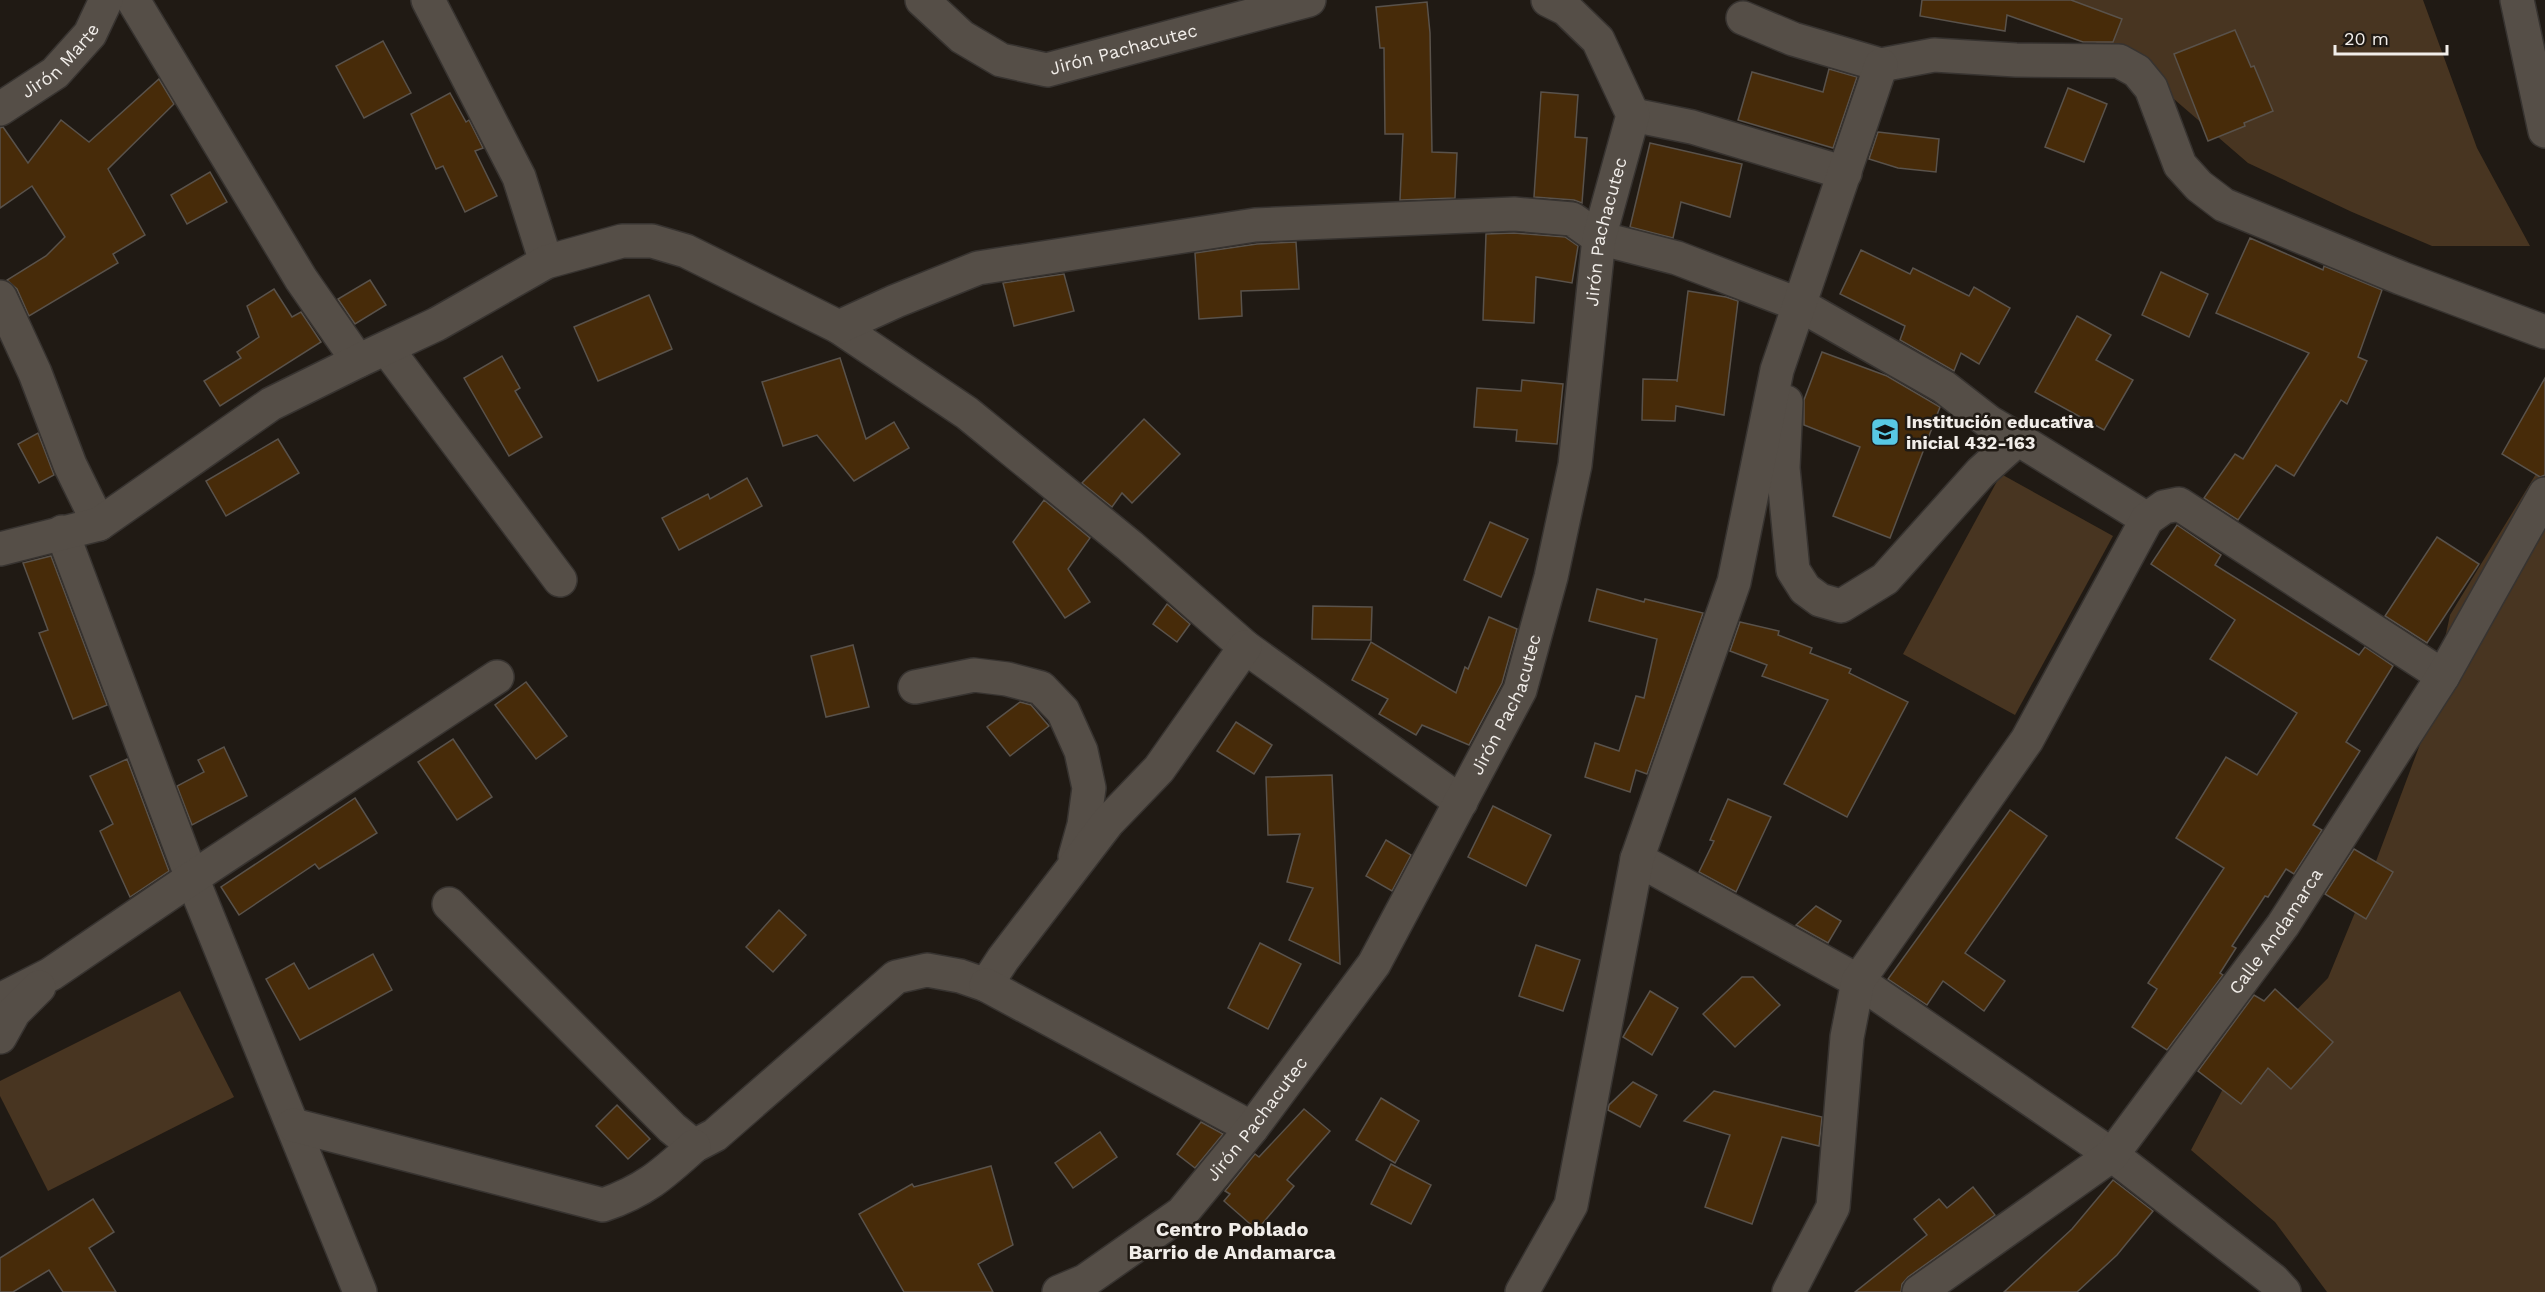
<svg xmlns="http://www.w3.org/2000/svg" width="2545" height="1292" viewBox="0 0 2545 1292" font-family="'Work Sans',sans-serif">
	<rect width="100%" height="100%" fill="#201a14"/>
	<g fill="#483521">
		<path d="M 2033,0 L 2423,0 L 2477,148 L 2530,246 L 2432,246 L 2352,212 L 2248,163 L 2153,81 Z"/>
		<path d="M 2545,459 L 2545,1292 L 2327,1292 L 2275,1222 L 2191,1150 L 2227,1081 L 2328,978 L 2375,864 L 2425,731 L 2450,615 Z"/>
		<path d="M 2001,474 L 2113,536 L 2015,715 L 1903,654 Z"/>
		<path d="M 180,991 L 234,1097 L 48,1191 L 0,1096 L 0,1081 Z"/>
	</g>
	<g fill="#472b09" stroke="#59524b" stroke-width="1.5">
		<path d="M 1922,0 L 2071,0 L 2122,19 L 2113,42 L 2083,42 L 2007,15 L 2005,31 L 1920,16 Z"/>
		<path d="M 1427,2 L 1430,33 L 1432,152 L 1457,153 L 1455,198 L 1400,200 L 1403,134 L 1385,134 L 1384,48 L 1380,48 L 1376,7 Z"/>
		<path d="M 2235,30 L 2251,67 L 2254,66 L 2273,111 L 2244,123 L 2245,126 L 2208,141 L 2174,54 Z"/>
		<path d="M 383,41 L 411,93 L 364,118 L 336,66 Z"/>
		<path d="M 1829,69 L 1857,77 L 1833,148 L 1738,120 L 1752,72 L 1823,92 Z"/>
		<path d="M 159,79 L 174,104 L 108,169 L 145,235 L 113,254 L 118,263 L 29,316 L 17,289 L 7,280 L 46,256 L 65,237 L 32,186 L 0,208 L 0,128 L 3,127 L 28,163 L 61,120 L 89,142 Z"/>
		<path d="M 2068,88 L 2107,104 L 2084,162 L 2045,147 Z"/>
		<path d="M 1541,92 L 1578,95 L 1575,137 L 1587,138 L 1582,203 L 1574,200 L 1534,197 Z"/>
		<path d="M 450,93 L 466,122 L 469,120 L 483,148 L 475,151 L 497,196 L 465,212 L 443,166 L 436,169 L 411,114 Z"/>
		<path d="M 1878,132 L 1939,139 L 1936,172 L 1898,168 L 1869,159 Z"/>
		<path d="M 1650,143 L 1742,164 L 1730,217 L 1681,202 L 1673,238 L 1630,227 Z"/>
		<path d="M 210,172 L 227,202 L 187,224 L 171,195 Z"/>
		<path d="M 1514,233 L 1565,237 L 1578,246 L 1572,283 L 1536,277 L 1534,323 L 1483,320 L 1486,234 Z"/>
		<path d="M 2250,238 L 2323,270 L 2324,266 L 2382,290 L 2358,357 L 2367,361 L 2347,404 L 2341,400 L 2294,476 L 2276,465 L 2238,520 L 2204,498 L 2235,454 L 2243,459 L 2309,353 L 2216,313 Z"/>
		<path d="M 1296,242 L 1299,289 L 1241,291 L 1242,316 L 1199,319 L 1195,253 L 1257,244 Z"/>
		<path d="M 1861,250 L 1910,274 L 1913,268 L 1969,296 L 1974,287 L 2010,308 L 1979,364 L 1961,353 L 1954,371 L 1900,340 L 1905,326 L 1840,294 Z"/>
		<path d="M 2161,272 L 2208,294 L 2189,337 L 2142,315 Z"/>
		<path d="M 1064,274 L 1074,311 L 1014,326 L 1003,283 Z"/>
		<path d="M 370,280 L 386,305 L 355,324 L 338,299 Z"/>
		<path d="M 274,289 L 292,317 L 301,312 L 321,342 L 220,406 L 204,381 L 241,358 L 237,352 L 259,337 L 247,306 Z"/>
		<path d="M 1688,291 L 1726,297 L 1738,301 L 1724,415 L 1676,406 L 1675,421 L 1642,420 L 1643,379 L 1677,380 L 1677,382 Z"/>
		<path d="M 649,295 L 672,349 L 598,381 L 574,327 Z"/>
		<path d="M 2077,316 L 2111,335 L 2096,360 L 2133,380 L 2104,430 L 2035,392 Z"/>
		<path d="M 1822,352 L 1887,376 L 1940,407 L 1890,538 L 1833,516 L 1860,447 L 1804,425 L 1804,400 Z"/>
		<path d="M 502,356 L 520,388 L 515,391 L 542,437 L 509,456 L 464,378 Z"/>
		<path d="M 840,358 L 866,439 L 894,422 L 909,448 L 854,481 L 817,435 L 783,446 L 762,382 Z"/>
		<path d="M 2545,378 L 2545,475 L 2540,477 L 2502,454 Z"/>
		<path d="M 1522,380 L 1563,384 L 1557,444 L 1516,441 L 1517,430 L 1474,427 L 1477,388 L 1521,391 Z"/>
		<path d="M 1144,419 L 1180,454 L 1132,503 L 1122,493 L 1112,507 L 1082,483 Z"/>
		<path d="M 38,433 L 54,475 L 39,483 L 18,444 Z"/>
		<path d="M 278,439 L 299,473 L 226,516 L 206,481 Z"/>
		<path d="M 747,478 L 762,506 L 679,550 L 662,518 L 708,494 L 710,499 Z"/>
		<path d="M 1044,500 L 1090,538 L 1068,569 L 1090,602 L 1065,618 L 1013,542 Z"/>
		<path d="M 1490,522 L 1528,539 L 1501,597 L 1464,580 Z"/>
		<path d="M 2177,525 L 2221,555 L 2215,565 L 2359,655 L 2365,647 L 2393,666 L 2346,742 L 2360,751 L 2313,825 L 2322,830 L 2294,874 L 2286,869 L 2268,897 L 2265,896 L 2232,946 L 2236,948 L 2220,973 L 2223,975 L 2167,1050 L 2132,1027 L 2157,989 L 2148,983 L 2224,868 L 2176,838 L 2226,757 L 2257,775 L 2297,713 L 2210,659 L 2235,620 L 2151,564 Z"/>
		<path d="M 2437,537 L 2479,564 L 2427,643 L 2385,616 Z"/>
		<path d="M 51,556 L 107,705 L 73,719 L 39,633 L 48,630 L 23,563 Z"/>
		<path d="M 1597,589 L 1644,602 L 1645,599 L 1703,613 L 1647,774 L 1636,770 L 1630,792 L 1585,777 L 1595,743 L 1619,751 L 1636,696 L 1644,698 L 1657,639 L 1589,621 Z"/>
		<path d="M 1167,604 L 1190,624 L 1177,642 L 1153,624 Z"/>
		<path d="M 1313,606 L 1372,607 L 1371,640 L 1312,639 Z"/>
		<path d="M 1489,617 L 1517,629 L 1502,683 L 1469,745 L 1422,725 L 1416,735 L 1379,714 L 1388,699 L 1352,680 L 1371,642 L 1456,693 L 1465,667 L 1468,669 Z"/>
		<path d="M 1740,622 L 1779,631 L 1778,635 L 1812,648 L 1810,653 L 1851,669 L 1849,673 L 1908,702 L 1847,817 L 1784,784 L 1828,700 L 1762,676 L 1767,665 L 1730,651 Z"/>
		<path d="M 853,645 L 869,707 L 826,717 L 811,656 Z"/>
		<path d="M 526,682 L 567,736 L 536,759 L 495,705 Z"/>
		<path d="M 1020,702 L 1031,705 L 1049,726 L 1010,756 L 987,727 Z"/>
		<path d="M 1236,722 L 1272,745 L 1254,774 L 1217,751 Z"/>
		<path d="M 453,739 L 492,797 L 457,820 L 418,762 Z"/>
		<path d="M 224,747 L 247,796 L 192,825 L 177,786 L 204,772 L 198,760 Z"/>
		<path d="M 127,759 L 169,871 L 130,897 L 100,831 L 113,824 L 90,776 Z"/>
		<path d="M 1332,775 L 1335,842 L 1340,964 L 1289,940 L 1313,888 L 1287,882 L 1300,834 L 1268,835 L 1266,777 Z"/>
		<path d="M 355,798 L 377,833 L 319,869 L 315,864 L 239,915 L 221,887 Z"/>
		<path d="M 1728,799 L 1771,817 L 1736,892 L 1699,872 L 1714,841 L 1710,840 Z"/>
		<path d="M 1493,806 L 1551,835 L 1526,886 L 1468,857 Z"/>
		<path d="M 2010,810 L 2047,836 L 1965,953 L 2005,981 L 1984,1011 L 1943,981 L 1927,1005 L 1888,979 Z"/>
		<path d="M 1386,840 L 1411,855 L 1392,891 L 1366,876 Z"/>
		<path d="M 2354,849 L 2393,872 L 2366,919 L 2325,894 Z"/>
		<path d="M 1816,906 L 1841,921 L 1828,943 L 1796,925 Z"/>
		<path d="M 779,910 L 806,935 L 773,972 L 746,947 Z"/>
		<path d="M 1260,943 L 1301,964 L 1268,1029 L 1228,1008 Z"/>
		<path d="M 1536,945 L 1580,960 L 1563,1011 L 1519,996 Z"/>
		<path d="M 373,954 L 392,990 L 300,1040 L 266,979 L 294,963 L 309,989 Z"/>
		<path d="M 1742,977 L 1753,977 L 1780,1005 L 1735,1047 L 1703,1014 Z"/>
		<path d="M 2275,989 L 2333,1042 L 2291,1089 L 2268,1068 L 2241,1104 L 2198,1071 L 2254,995 L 2264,1001 Z"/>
		<path d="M 1650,991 L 1678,1008 L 1652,1055 L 1623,1037 Z"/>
		<path d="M 1633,1082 L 1657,1095 L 1640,1127 L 1608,1110 L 1609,1105 Z"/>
		<path d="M 1714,1091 L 1822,1117 L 1819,1146 L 1782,1137 L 1752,1224 L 1705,1207 L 1730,1135 L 1684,1121 Z"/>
		<path d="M 1381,1098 L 1419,1121 L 1395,1163 L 1356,1140 Z"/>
		<path d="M 617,1105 L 650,1139 L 628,1159 L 596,1126 Z"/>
		<path d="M 1304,1109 L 1330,1131 L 1287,1180 L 1294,1186 L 1257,1230 L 1224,1201 L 1230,1194 L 1225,1191 L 1255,1154 L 1259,1157 Z"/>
		<path d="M 1201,1122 L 1223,1134 L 1195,1168 L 1177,1154 Z"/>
		<path d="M 1100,1132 L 1117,1157 L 1073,1188 L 1055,1163 Z"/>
		<path d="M 1391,1164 L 1431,1185 L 1411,1224 L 1371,1204 Z"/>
		<path d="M 991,1166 L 1013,1245 L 978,1264 L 993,1292 L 904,1292 L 859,1214 L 912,1184 L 914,1187 Z"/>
		<path d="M 2113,1180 L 2153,1211 L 2117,1255 L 2077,1292 L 2004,1292 L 2072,1229 Z"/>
		<path d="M 1973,1187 L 1995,1215 L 1908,1277 L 1902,1284 L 1901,1292 L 1855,1292 L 1927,1235 L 1914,1219 L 1939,1199 L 1947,1208 Z"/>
		<path d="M 93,1199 L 114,1232 L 89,1248 L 116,1292 L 63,1292 L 49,1270 L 13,1292 L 0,1292 L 0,1258 Z"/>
	</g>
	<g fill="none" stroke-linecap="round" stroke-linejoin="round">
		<g stroke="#373330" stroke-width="36">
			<g id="minor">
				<path d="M 133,0 L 301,279 L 358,361"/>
				<path d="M 428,0 L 519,177 L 546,262"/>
				<path id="s1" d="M 922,0 L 962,37 L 1001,60 L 1047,70 L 1309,0"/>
				<path d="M 2517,0 L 2545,131"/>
				<path d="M 1743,18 L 1793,39 L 1881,65 L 1934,55 L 2016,60 L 2119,61 L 2137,71 L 2151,88 L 2180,165 L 2199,186 L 2224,205 L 2401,278 L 2545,332"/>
				<path id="s2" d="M 0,109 L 55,73 L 90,34 L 106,0"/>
				<path d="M 1633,115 L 1692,127 L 1845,173"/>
				<path d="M 0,297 L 35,373 L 70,465 L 99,524"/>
				<path d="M 839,327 L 967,413 L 1130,546 L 1245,647 L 1461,802"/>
				<path d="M 387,349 L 560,580"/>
				<path d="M 1786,402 L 1783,468 L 1793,570 L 1805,589 L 1820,600 L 1841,606 L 1885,579 L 1981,472 L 2018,439 L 2147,519"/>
				<path d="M 62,532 L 192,878 L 360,1292"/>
				<path d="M 0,549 L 99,524 L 271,404 L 358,361 L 437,324 L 546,262 L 622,241 L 652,241 L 686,251 L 839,327 L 896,301 L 978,268 L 1255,225 L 1514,214 L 1572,219 L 1599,238 L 1677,258 L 1800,305 L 1944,387 L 1989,422 L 2018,439"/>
				<path d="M 915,687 L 974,675 L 1007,679 L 1041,688 L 1063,711 L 1081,751 L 1089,788 L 1084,825 L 1075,857"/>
				<path d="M 1637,859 L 1858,981 L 2112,1155 L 2273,1280 L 2284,1292"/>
				<path d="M 449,904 L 672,1128 L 694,1146 L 715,1135 L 896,977 L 927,970 L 960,976 L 986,985 L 1003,959 L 1108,822 L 1159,769 L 1245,647"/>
				<path d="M 986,985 L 1252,1128"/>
				<path d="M 0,1000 L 51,974 L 192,878 L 497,677"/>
				<path d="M 0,1037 L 14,1012 L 39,987"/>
				<path d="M 293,1125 L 603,1205 C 644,1191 662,1175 694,1146"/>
				<path id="s3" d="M 1059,1292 L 1085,1281 L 1182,1213 L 1252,1128 L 1374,964 L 1520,690 L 1551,577 L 1575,465 L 1599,238 L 1633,115 L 1598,40 L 1566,9 L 1548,0"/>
				<path d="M 1522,1292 L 1571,1205 L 1637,859 L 1734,582 L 1777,370 L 1881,65"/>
				<path d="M 1789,1292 L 1833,1207 L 1847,1037 L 1858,981 L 2027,740 L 2147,519 L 2164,507 L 2179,504 L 2443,676"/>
				<path id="s4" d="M 1919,1292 L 2112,1155 L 2283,925 L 2443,676 L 2545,494"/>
			</g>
		</g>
		<use href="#minor" stroke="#554e47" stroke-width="33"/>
	</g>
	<defs>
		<g id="school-square" transform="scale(1.5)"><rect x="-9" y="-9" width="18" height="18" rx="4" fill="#58c8e4" stroke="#201a14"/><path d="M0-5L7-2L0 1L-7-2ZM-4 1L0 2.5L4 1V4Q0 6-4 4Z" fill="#111"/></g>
	</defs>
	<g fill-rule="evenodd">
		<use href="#school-square" x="1885" y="432"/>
	</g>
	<g text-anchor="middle" stroke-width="5" stroke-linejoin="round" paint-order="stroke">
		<g font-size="18" fill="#f1ede9" stroke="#201a14">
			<text dy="6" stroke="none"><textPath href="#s1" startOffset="226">Jirón Pachacutec</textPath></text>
			<text dy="6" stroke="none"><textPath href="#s2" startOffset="78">Jirón Marte</textPath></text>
			<text dy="6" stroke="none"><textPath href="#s3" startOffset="1239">Jirón Pachacutec</textPath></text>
			<text dy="6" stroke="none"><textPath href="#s3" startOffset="753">Jirón Pachacutec</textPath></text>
			<text dy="6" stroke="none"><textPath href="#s4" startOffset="514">Calle Andamarca</textPath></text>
			<text dy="6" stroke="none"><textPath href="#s3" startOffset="267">Jirón Pachacutec</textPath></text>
		</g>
		<g font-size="18" font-weight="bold" fill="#f1ede9" stroke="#201a14" text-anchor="start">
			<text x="1906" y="428">Institución educativa<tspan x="1906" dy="21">inicial 432-163</tspan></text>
		</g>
		<g font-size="20" font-weight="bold" fill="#f1ede9" stroke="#201a14">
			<text x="1232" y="1236">Centro Poblado<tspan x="1232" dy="23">Barrio de Andamarca</tspan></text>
		</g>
	</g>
	<path d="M2335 45v9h112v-9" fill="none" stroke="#f1ede9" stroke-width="3"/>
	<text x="2344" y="45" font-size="18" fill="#f1ede9" stroke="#201a14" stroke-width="4.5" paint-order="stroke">20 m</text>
</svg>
